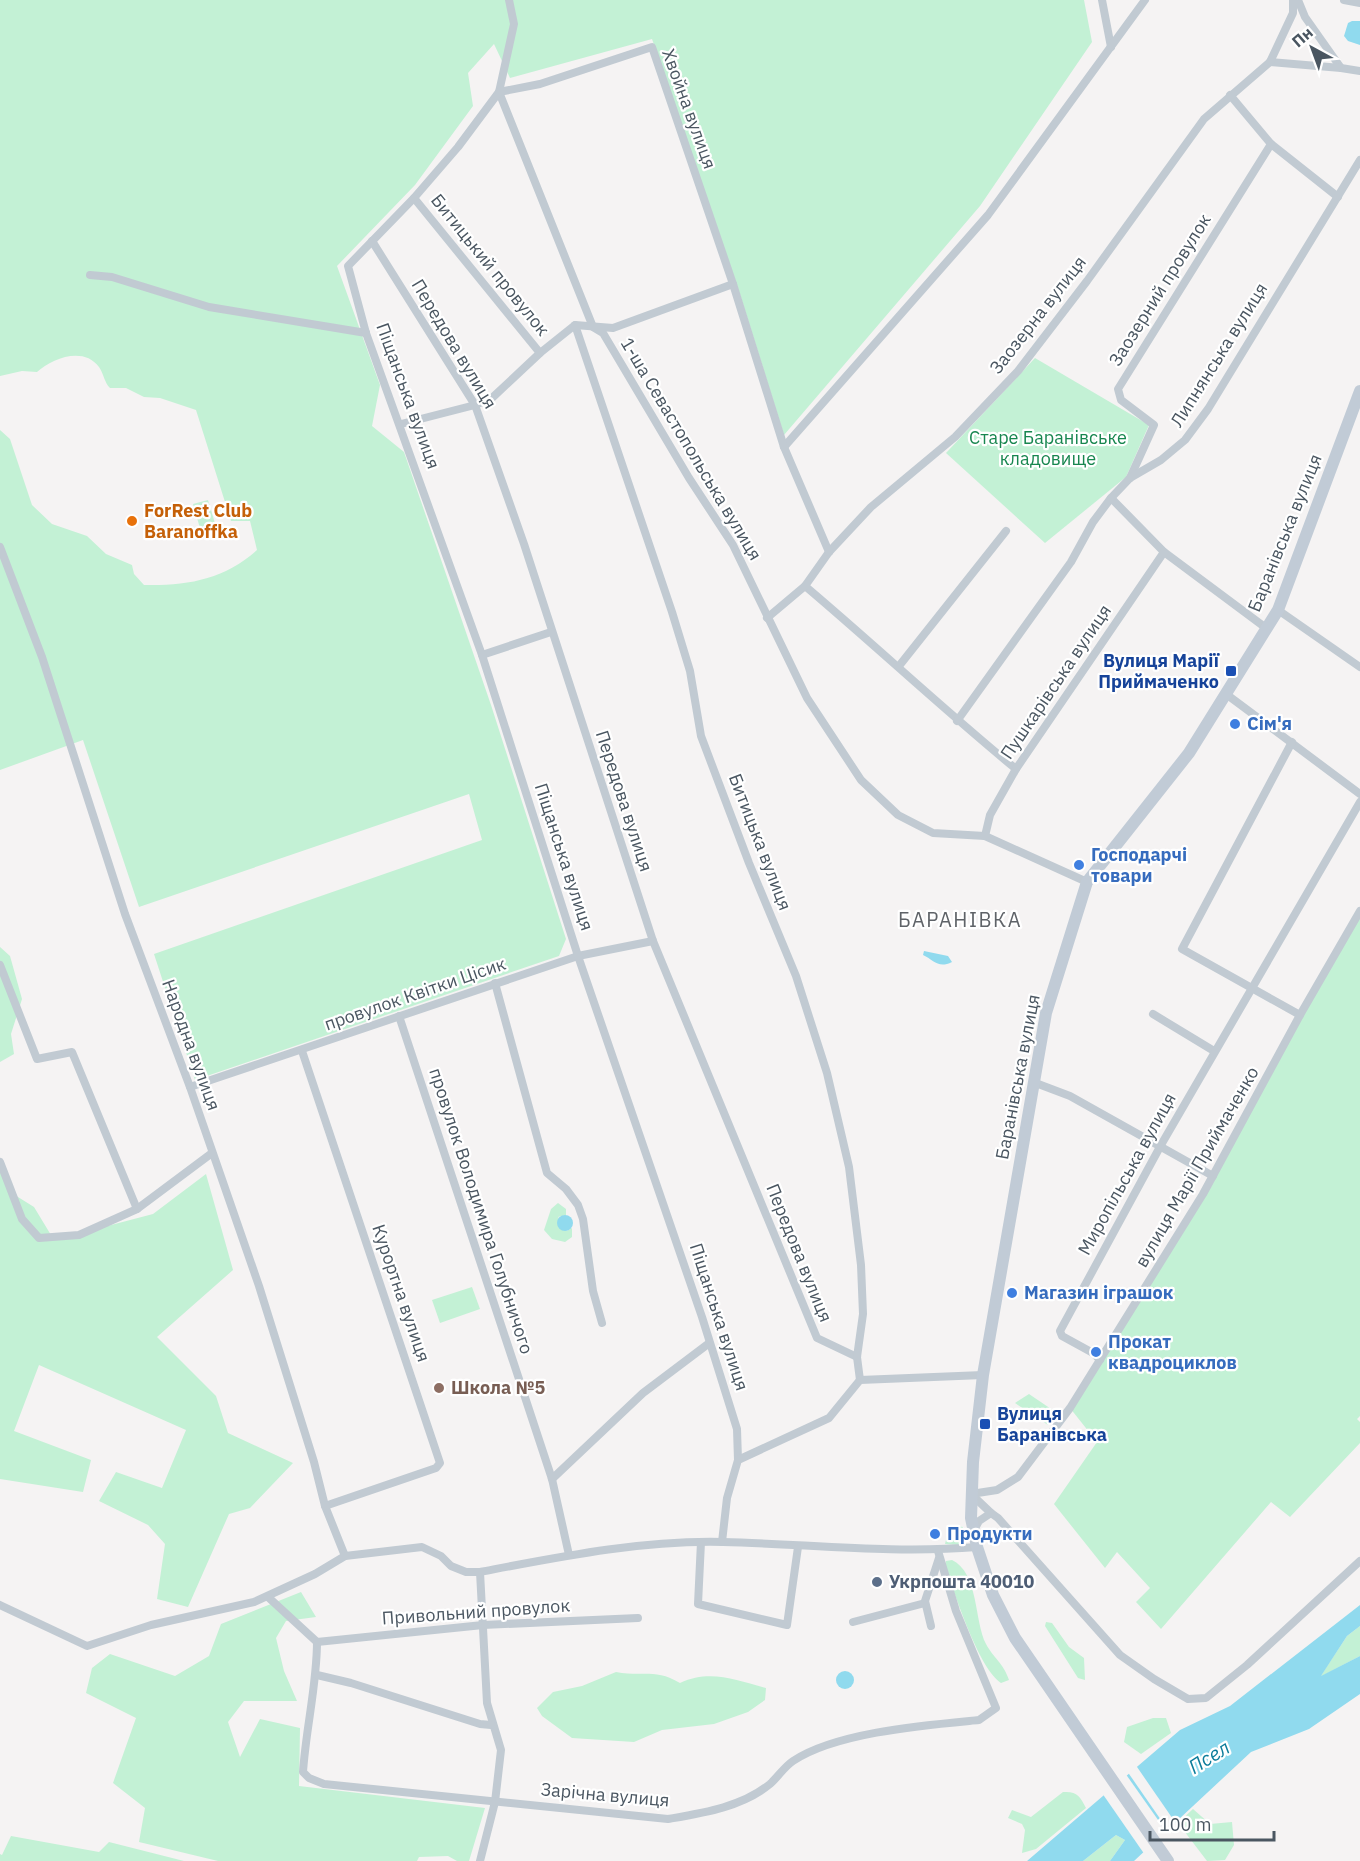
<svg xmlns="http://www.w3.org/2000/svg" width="1360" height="1861" viewBox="0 0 1360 1861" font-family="'IBM Plex Sans',sans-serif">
	<rect width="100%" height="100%" fill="#f5f3f3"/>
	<g fill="#c3f1d5">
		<path d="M 0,0 L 1084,0 L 1092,42 L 980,206 L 784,435 L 738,288 L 652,39 L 510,78 L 494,44 L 468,73 L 473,106 L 415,185 L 337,266 L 380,385 L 372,426 L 404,452 L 491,705 L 566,939 L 559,956 L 195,1080 L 154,954 L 482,840 L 469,794 L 139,907 L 83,740 L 0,770 L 0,430 L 10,439 L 32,505 L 52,524 L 87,536 L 106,554 L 132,565 L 134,574 L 144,585 C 187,586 225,579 257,550 L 250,521 L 231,521 L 196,410 L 160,398 L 144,397 L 126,388 L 110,388 C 104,382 104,374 99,367 C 84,346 52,358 37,372 L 22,371 L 0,376 Z"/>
		<path d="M 1035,358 L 1149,425 L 1126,477 L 1045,543 L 946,453 Z"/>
		<path d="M 208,500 L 217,530 L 202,535 L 193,504 Z"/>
		<path d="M 1360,911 L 1360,1416 L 1357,1419 L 1360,1422 L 1360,1443 L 1290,1517 L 1271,1502 L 1161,1629 L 1136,1602 L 1150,1588 L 1117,1552 L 1105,1568 L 1054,1504 L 1097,1442 L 1070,1408 L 1123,1327 Z"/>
		<path d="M 0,947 L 10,956 L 22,999 L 11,1034 L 14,1054 L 0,1062 Z"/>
		<path d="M 0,1170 L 10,1192 L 34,1207 L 54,1240 L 153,1214 L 206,1174 L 233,1270 L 157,1337 L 216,1396 L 228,1433 L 293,1463 L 250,1508 L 229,1514 L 188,1607 L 157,1599 L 165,1544 L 148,1525 L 99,1501 L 116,1472 L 162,1488 L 186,1430 L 39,1365 L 14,1431 L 91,1460 L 83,1492 L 0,1479 Z"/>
		<path d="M 558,1203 L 566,1209 L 566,1215 L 558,1217 L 567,1231 L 572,1228 L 572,1237 L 565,1242 L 552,1239 L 544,1230 L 551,1209 Z"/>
		<path d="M 472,1287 L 480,1309 L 440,1323 L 432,1300 Z"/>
		<path d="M 1029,1394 L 1057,1413 L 1048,1425 L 1015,1403 Z"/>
		<path d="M 955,1526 L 963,1527 L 963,1542 L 960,1545 L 945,1544 L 948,1532 Z"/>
		<path d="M 952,1560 C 979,1573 974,1621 986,1644 C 994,1659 1003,1662 1009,1680 L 1001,1683 C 978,1667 955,1594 945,1566 L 946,1561 Z"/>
		<path d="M 301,1592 L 316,1617 L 286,1621 L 276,1638 L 284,1671 L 297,1701 L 244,1701 L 228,1722 L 240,1757 L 260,1719 L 300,1728 L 299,1786 L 485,1808 L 469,1861 L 457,1861 L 448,1856 L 419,1857 L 417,1861 L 218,1861 L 139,1842 L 145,1808 L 113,1783 L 136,1718 L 86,1693 L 92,1668 L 110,1654 L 175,1676 L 209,1656 L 221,1624 Z"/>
		<path d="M 1046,1622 L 1052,1623 L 1069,1647 L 1084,1658 L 1085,1680 L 1078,1678 L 1045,1626 Z"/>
		<path d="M 1360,1626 L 1360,1656 L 1320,1677 L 1347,1636 Z"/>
		<path d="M 616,1672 C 643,1677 655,1668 680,1683 C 710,1669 736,1680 766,1688 L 765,1700 L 748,1712 L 714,1724 L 662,1730 L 634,1742 L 572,1738 L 542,1716 L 537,1708 L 553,1692 L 582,1686 Z"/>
		<path d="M 1153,1718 L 1166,1718 L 1171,1733 L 1141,1754 L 1124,1742 L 1127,1727 Z"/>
		<path d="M 1063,1792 C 1077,1791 1080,1796 1086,1808 L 1036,1849 L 1022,1853 L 1025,1830 L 1022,1824 L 1008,1818 L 1012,1810 L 1031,1817 Z"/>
		<path d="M 1193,1809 L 1210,1824 L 1232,1822 L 1234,1845 L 1225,1860 L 1207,1861 L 1178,1823 Z"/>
		<path d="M 1116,1835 L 1125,1840 L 1110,1861 L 1083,1861 Z"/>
		<path d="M 11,1836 L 99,1852 L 109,1842 L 184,1861 L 0,1861 L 0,1854 L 2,1855 Z"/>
	</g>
	<g fill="#90daee">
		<path d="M 1352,21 L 1360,21 L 1360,45 L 1348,41 L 1344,36 L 1348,23 Z"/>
		<path d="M 924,951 L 948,956 L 952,962 C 938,969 934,960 923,955 Z"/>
		<circle cx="565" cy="1223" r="8"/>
		<path d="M 1360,1605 L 1360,1626 L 1347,1636 L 1321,1676 L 1360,1656 L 1360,1694 L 1309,1729 L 1251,1752 L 1134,1861 L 1110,1861 L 1125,1840 L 1116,1835 L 1083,1861 L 1027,1861 L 1180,1730 L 1230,1706 Z"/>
		<circle cx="845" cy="1680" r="9"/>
	</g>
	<g fill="#f5f3f3">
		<path d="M 1135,1764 L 1177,1825 L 1170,1833 L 1127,1771 Z"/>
		<path d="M 1125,1773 L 1168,1834 L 1145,1855 L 1102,1793 Z"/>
	</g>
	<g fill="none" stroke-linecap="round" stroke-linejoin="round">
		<g stroke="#c1cad2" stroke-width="8">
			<path d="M 509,0 L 514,24 L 499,92 L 593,327 L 603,333 L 689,478 L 733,545 L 807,698 L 861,780 L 898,815 L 933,833 L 985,836 L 1087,882"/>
			<path d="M 1102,0 L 1111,47"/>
			<path d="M 1298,0 L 1305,17 L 1341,68 L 1360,71"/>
			<path d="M 1344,0 L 1360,3"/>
			<path d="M 1270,62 L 1341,68"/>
			<path d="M 1230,95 L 1271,144 L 1338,197"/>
			<path d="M 414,198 L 540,353"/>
			<path d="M 372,241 L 475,405 L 524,544 L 653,941 L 817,1338 L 857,1357"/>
			<path d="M 90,275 L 112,277 L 209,307 L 366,333"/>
			<path d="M 575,325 L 672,612 L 690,671 L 701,736 L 749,863 L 796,976 L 827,1073 L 849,1167 L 861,1265 L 863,1314 L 857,1357 L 860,1380"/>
			<path d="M 401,424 L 475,405 L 492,398 L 540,353 L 575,325 L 613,328 L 733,284"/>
			<path d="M 784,447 L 988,215 L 1145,0"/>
			<path d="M 1130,478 L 1154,425 L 1121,400 L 1118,389 L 1271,144"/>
			<path d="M 1111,498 L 1164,552 L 1266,628"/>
			<path d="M 0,547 L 42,657 L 125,914 L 190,1087 L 259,1286 L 314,1462 L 325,1506 L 345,1556"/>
			<path d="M 805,586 C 876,646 944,710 1016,769"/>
			<path d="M 1278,610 L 1360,667"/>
			<path d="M 767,618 L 805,586 L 829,552 L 871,507 L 955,437 L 1018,371 L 1087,281 L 1204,119 L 1270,62 L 1293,13 L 1293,0"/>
			<path d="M 482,655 L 551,632"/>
			<path d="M 899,666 L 1006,531"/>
			<path d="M 1226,694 L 1360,794"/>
			<path d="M 957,721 L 1071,562 L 1093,522 L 1111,498 L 1130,478 L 1161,460 L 1185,440 L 1208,409 L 1360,160"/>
			<path d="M 1292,742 L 1182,949 L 1300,1015"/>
			<path d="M 985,836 L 990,815 L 1016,769 L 1164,552"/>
			<path d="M 0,965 L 37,1059 L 72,1052 L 137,1209"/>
			<path d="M 495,983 L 547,1173 L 566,1189 L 578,1205 L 583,1219 L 593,1291 L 602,1323"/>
			<path d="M 1153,1014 L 1214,1051"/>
			<path d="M 399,1016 L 552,1479 L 569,1555"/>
			<path d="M 302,1051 L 440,1463 L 436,1468 L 325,1506"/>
			<path d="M 1033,1082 L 1070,1096 L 1213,1176"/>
			<path d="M 190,1087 L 578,956 L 653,941"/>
			<path d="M 0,1162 L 22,1219 L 39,1238 L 79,1235 L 137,1209 L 212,1153"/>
			<path d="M 1100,1360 L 1093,1353 L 1062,1336 L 1060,1331 L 1161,1145 L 1360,802"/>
			<path d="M 738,1460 L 737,1429 L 702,1317 L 578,956 L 482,655 L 366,333 L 348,266 L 414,198 L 458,147 L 499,92 L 540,84 L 652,47 L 733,284 L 784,447 L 829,552"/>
			<path d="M 552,1479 L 643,1393 L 708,1344"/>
			<path d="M 971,1494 L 997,1490 L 1018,1477 L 1070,1408 L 1203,1194 L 1300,1015 L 1360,911"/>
			<path d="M 971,1494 L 991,1513"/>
			<path d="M 974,1530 L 979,1521 L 991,1513 L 998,1518 L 1120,1655 L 1154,1679 L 1188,1699 L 1206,1698 L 1247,1665 L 1360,1561"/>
			<path d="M 701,1542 L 698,1604 L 787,1625 L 798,1547"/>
			<path d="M 722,1542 L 727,1498 L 738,1460 L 829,1418 L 860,1380 L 983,1375"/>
			<path d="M 480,1572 L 487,1703 L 501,1750 L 495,1802 L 480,1861"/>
			<path d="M 268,1597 L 317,1642 C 317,1684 306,1728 303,1772 L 309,1778 L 324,1784 L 668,1819 C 703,1813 742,1807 770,1784 C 778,1777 784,1767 793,1761 C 836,1732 927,1725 979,1720 L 996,1708 L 956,1611 L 938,1551"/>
			<path d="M 0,1605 L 87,1646 L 151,1625 L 254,1602 L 315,1574 L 345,1556 L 422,1547 L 441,1556 L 451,1566 L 466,1572 L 480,1572 C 559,1557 642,1540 723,1542 C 808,1544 892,1554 977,1547"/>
			<path d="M 853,1622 L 925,1603"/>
			<path d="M 931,1626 L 925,1601 L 939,1558"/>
			<path d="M 317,1642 L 483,1625 L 638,1618"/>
			<path d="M 317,1675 L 351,1683 L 480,1724 L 491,1725"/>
		</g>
		<path stroke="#c1cbd6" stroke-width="12" d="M 1168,1861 L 1015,1638 L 993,1595 L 977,1547 L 971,1518 L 973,1462 L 983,1375 L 1046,1013 L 1087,882 L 1189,753 L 1278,610 L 1360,391"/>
	</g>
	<circle fill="#e8710a" stroke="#fff" stroke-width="2" cx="132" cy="521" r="6"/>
	<g fill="#1a4fb4" stroke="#fff" stroke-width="2">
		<rect x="1225" y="665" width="12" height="12" rx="3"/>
		<rect x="979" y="1418" width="12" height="12" rx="3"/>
	</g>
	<g fill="#3f7fe0" stroke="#fff" stroke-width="2">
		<circle cx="1235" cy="724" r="6"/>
		<circle cx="1079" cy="865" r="6"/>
		<circle cx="1012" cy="1293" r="6"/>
		<circle cx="1096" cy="1352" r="6"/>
		<circle cx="935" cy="1534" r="6"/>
	</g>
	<circle fill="#8d6e63" stroke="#fff" stroke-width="2" cx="439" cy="1388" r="6"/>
	<circle fill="#5c6f8a" stroke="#fff" stroke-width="2" cx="877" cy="1582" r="6"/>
	<g text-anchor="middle" stroke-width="4.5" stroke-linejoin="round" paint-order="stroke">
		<g font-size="18" fill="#4a5661" stroke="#fff">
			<text transform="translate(689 109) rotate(70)" y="6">Хвойна вулиця</text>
			<text transform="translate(490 265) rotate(51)" y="6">Битицький провулок</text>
			<text transform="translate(1160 290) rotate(-58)" y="6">Заозерний провулок</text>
			<text transform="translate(1038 315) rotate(-52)" y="6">Заозерна вулиця</text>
			<text transform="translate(454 344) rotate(59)" y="6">Передова вулиця</text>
			<text transform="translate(1219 355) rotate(-58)" y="6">Липнянська вулиця</text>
			<text transform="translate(408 396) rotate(70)" y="6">Піщанська вулиця</text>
			<text transform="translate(691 449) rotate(59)" y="6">1-ша Севастопольська вулиця</text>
			<text transform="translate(1285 533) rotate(-68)" y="6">Баранівська вулиця</text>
			<text transform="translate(1056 682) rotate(-56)" y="6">Пушкарівська вулиця</text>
			<text transform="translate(624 801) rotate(72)" y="6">Передова вулиця</text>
			<text transform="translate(760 842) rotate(69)" y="6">Битицька вулиця</text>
			<text transform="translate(564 857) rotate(72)" y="6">Піщанська вулиця</text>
			<text transform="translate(415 994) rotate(-19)" y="6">провулок Квітки Цісик</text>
			<text transform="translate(191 1045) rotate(70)" y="6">Народна вулиця</text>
			<text transform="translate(1018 1077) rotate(-79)" y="6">Баранівська вулиця</text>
			<text transform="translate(1197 1167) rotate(-60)" y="6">вулиця Марії Приймаченко</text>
			<text transform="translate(1127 1174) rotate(-61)" y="6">Миропільська вулиця</text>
			<text transform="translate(481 1211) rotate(72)" y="6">провулок Володимира Голубничого</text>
			<text transform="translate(799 1253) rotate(68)" y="6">Передова вулиця</text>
			<text transform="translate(401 1293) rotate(71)" y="6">Курортна вулиця</text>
			<text transform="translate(719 1317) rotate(72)" y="6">Піщанська вулиця</text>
			<text transform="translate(476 1612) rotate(-4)" y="6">Привольний провулок</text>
			<text transform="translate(605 1795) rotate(5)" y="6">Зарічна вулиця</text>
		</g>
		<g font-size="18" fill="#17864f" stroke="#fff">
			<text x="1048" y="444">Старе Баранівське<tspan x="1048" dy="21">кладовище</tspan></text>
		</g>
		<g font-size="18" font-weight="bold" fill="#c56008" stroke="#fff" text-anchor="start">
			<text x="144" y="517">ForRest Club<tspan x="144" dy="21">Baranoffka</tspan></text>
		</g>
		<g font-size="18" font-weight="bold" fill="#164399" stroke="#fff" text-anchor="end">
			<text x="1219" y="667">Вулиця Марії<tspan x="1219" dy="21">Приймаченко</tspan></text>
			<text x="997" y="1420" text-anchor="start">Вулиця<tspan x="997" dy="21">Баранівська</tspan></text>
		</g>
		<g font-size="18" font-weight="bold" fill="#366cbe" stroke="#fff" text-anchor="start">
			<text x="1247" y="730">Сім'я</text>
			<text x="1091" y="861">Господарчі<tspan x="1091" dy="21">товари</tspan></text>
			<text x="1024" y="1299">Магазин іграшок</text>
			<text x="1108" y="1348">Прокат<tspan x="1108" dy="21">квадроциклов</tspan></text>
			<text x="947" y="1540">Продукти</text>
		</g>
		<g font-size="18" font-weight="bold" fill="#785e54" stroke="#fff" text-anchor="start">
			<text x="451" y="1394">Школа №5</text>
		</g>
		<g font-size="18" font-weight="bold" fill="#4e5e75" stroke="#fff" text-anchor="start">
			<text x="889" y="1588">Укрпошта 40010</text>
		</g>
		<g font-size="20" letter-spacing="1.5" fill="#5f6368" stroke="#fff">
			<text x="960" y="927">БАРАНІВКА</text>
		</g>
		<g font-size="20" font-style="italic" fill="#0c7c9b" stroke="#fff">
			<text transform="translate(1209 1757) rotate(-32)" y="7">Псел</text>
		</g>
	</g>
	<g transform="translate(1312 48) rotate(319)" stroke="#ffffff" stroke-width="4.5" paint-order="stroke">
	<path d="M0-4.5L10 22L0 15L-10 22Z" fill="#4a5661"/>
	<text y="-9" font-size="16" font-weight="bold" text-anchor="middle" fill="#4a5661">Пн</text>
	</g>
	<path d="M1150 1831v9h124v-9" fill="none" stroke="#4a5661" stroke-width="3"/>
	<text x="1159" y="1831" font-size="18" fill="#4a5661" stroke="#ffffff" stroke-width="4.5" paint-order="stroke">100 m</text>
</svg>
